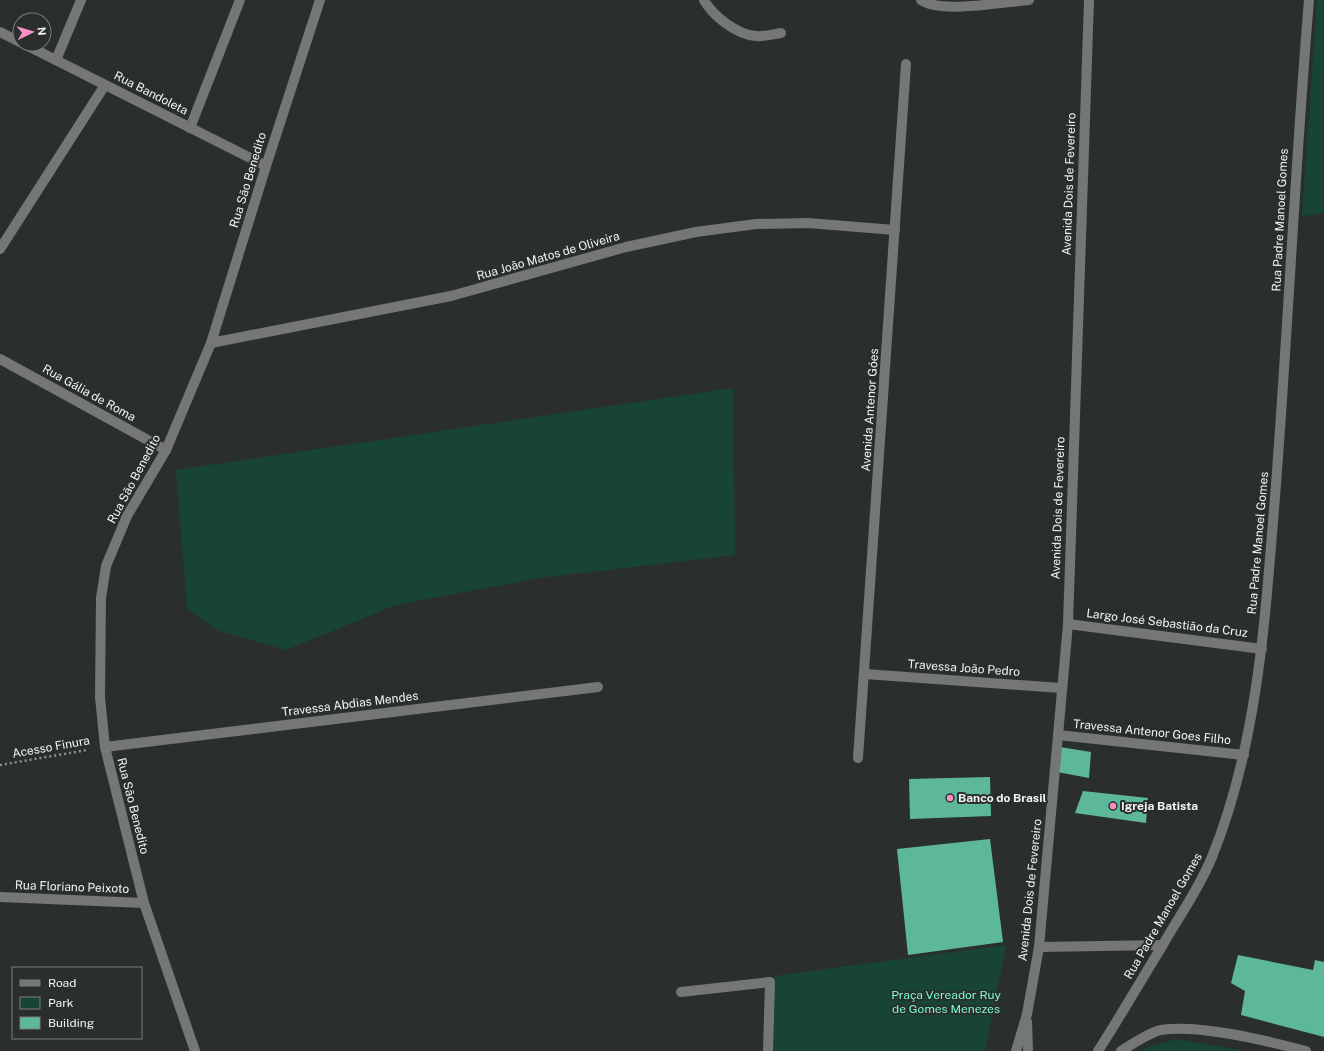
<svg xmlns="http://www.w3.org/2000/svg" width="1324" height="1051" viewBox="0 0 1324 1051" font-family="'Public Sans',sans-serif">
	<rect width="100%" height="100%" fill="#2a2f2d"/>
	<g fill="#184436">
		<path d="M 1317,0 L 1324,0 L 1324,213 L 1302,216 Z"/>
		<path d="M 733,388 L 735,555 L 539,578 L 396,605 L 286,650 L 216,630 L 187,608 L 176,470 Z"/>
		<path d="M 1006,945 L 985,1051 L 773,1051 L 774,976 Z"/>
		<path d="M 1178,1039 L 1244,1051 L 1142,1051 L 1148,1047 Z"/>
	</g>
	<g fill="#5db89b">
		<path d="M 1060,747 L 1091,752 L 1089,778 L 1057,772 Z"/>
		<path d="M 990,777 L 991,816 L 910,819 L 909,779 Z"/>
		<path d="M 1083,791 L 1148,798 L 1146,823 L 1075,813 Z"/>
		<path d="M 990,839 L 1003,942 L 908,955 L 897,849 Z"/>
		<path d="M 1238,955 L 1313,970 L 1315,960 L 1324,962 L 1324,1037 L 1241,1015 L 1245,991 L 1231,983 Z"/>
	</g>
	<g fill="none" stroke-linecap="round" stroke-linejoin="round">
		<path stroke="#8d9290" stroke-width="2.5" stroke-dasharray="2 3" stroke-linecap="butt" d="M 0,765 L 87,750"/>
		<g stroke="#747776" stroke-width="10">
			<path d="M 704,0 C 713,16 737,35 756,36 C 764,37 774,34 781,33"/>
			<path d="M 921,0 C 940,14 1004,2 1029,0"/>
			<path d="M 0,32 L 20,42"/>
			<path d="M 24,44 L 266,166"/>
			<path d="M 56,60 L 81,0"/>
			<path d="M 190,128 L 240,0"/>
			<path d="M 0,249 L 105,85"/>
			<path d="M 211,343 L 451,296 L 626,247 L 696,232 L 756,224 L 808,223 L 895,230"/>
			<path d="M 0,359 L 166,450"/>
			<path d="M 1068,624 L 1262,649"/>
			<path d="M 865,674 L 1061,688"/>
			<path d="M 1058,735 L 1244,755"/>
			<path d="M 105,747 L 598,687"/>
			<path d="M 858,758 L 906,64"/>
			<path d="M 0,897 L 144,903"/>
			<path d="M 1039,947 L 1162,945"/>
			<path d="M 681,992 L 770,982 L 768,1051"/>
			<path d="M 1027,1022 L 1028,1051"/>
			<path d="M 195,1051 L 144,903 L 105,747 L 100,697 L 101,598 L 106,566 L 127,516 L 166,450 L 211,343 L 266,166 L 320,0"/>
			<path d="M 1016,1051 L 1027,1014 L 1039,947 L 1068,624 L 1089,0"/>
			<path d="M 1098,1051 C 1120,1017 1140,982 1161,948 C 1178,918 1199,889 1212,857 C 1258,743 1265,619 1275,497 C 1288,332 1295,166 1309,0"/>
			<path d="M 1121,1051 C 1131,1045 1150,1032 1161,1030 C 1200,1024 1268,1041 1306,1051"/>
		</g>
	</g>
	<g fill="#fb8fc4" stroke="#2a2f2d" stroke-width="1.5">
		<circle cx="950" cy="798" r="4"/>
		<circle cx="1113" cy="806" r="4"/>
	</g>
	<g text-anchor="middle" stroke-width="4" stroke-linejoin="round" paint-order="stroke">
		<g font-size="12" fill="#f0f4f2" stroke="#2a2f2d">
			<text transform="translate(151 93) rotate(27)" y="4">Rua Bandoleta</text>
			<text transform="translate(248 180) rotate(-73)" y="4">Rua São Benedito</text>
			<text transform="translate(1069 184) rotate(-88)" y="4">Avenida Dois de Fevereiro</text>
			<text transform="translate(1280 220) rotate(-87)" y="4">Rua Padre Manoel Gomes</text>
			<text transform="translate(548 256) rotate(-16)" y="4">Rua João Matos de Oliveira</text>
			<text transform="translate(89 393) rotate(29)" y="4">Rua Gália de Roma</text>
			<text transform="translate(870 410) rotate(-86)" y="4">Avenida Antenor Góes</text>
			<text transform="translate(134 479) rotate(-62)" y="4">Rua São Benedito</text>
			<text transform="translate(1058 508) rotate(-88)" y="4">Avenida Dois de Fevereiro</text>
			<text transform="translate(1258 543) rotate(-85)" y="4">Rua Padre Manoel Gomes</text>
			<text transform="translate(1167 623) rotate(7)" y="4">Largo José Sebastião da Cruz</text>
			<text transform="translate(964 668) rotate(4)" y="4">Travessa João Pedro</text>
			<text transform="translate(350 704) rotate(-7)" y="4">Travessa Abdias Mendes</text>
			<text transform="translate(1152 732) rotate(6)" y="4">Travessa Antenor Goes Filho</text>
			<text transform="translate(51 747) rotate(-10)" y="4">Acesso Finura</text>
			<text transform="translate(133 806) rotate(76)" y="4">Rua São Benedito</text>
			<text transform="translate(72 887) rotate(2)" y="4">Rua Floriano Peixoto</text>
			<text transform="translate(1030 890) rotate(-84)" y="4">Avenida Dois de Fevereiro</text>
			<text transform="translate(1163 916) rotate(-60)" y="4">Rua Padre Manoel Gomes</text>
		</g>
		<g font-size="12" font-weight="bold" fill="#f0f4f2" stroke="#2a2f2d" text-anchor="start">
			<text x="958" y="802">Banco do Brasil</text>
			<text x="1121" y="810">Igreja Batista</text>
		</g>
		<g font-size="12" fill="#7bfbd3" stroke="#2a2f2d">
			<text x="946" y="999">Praça Vereador Ruy<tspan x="946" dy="14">de Gomes Menezes</tspan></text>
		</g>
	</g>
	<rect x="12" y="967" width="130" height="72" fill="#2a2f2d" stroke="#797e7c"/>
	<rect x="20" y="980" width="20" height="6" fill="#747776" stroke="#797e7c"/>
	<text x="48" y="987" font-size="12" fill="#f0f4f2">Road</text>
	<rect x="20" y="997" width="20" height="12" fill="#184436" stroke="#797e7c"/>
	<text x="48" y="1007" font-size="12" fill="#f0f4f2">Park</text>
	<rect x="20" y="1017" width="20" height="12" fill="#5db89b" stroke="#797e7c"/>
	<text x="48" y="1027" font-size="12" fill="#f0f4f2">Building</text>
	<g transform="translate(32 32) rotate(85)"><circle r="19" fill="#2a2f2d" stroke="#797e7c"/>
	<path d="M0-3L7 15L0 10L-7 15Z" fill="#fb8fc4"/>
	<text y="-6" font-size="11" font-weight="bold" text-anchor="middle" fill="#f0f4f2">N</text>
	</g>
</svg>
